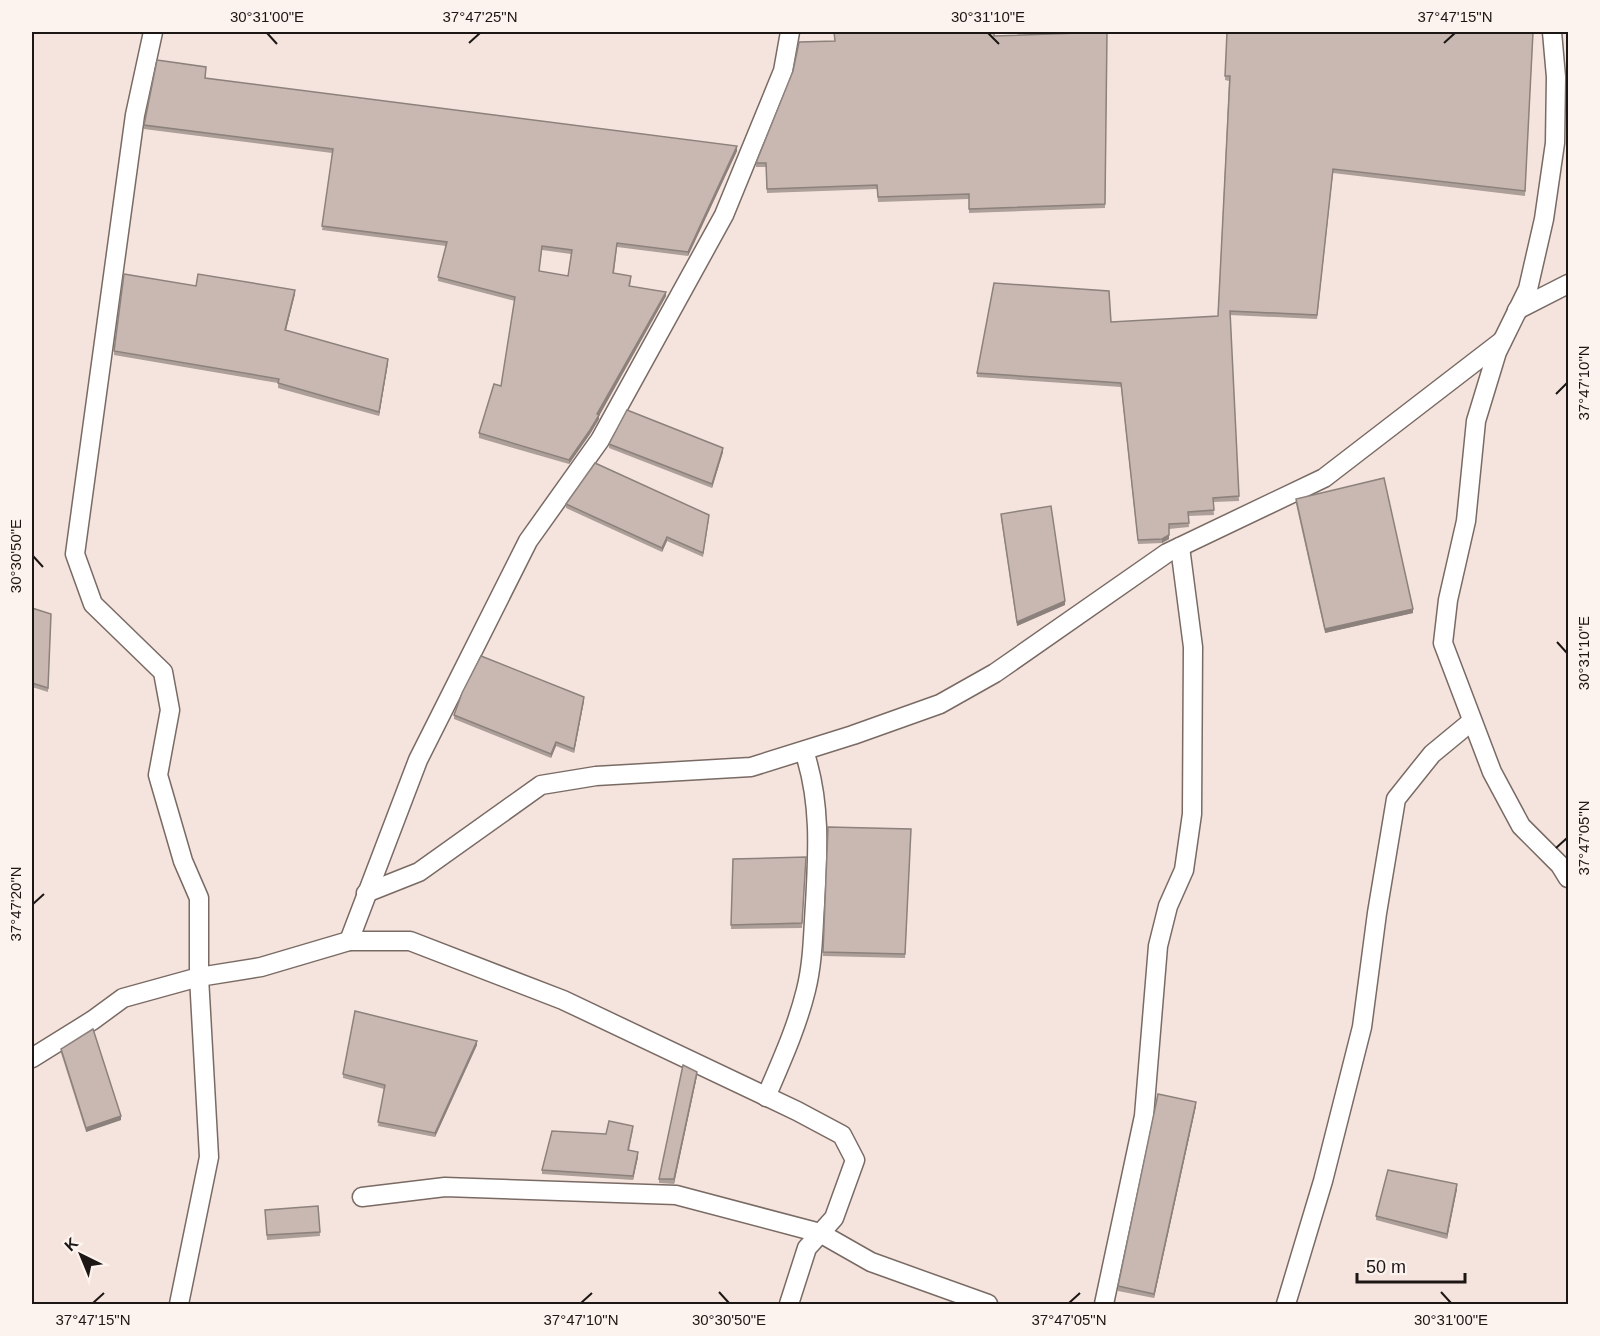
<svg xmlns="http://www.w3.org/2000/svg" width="1600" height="1336" viewBox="0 0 1600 1336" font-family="Helvetica,sans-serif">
	<rect width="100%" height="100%" fill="#f5e4dd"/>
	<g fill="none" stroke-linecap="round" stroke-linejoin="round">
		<g stroke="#796a64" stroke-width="21">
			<g id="minor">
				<path d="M 153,32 L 135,115 L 75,554 L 93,604 L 163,672 L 170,710 L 158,775 L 183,861 L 199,898 L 199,977 L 209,1157 L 179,1304"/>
				<path d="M 1552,32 L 1556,77 L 1555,143 L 1544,219 L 1528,289 L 1497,352 L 1476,421 L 1466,521 L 1448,600 L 1443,643 L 1492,772 L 1521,826 L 1560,865 L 1568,878"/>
				<path d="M 1517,310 L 1568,284"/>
				<path d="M 366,893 L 419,872 L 541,785 L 596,776 L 751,767 L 853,735 L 940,704 L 995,673 L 1167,553 L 1324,478 L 1502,341"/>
				<path d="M 349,941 L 418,760 L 528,541 L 600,440 L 724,215 L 783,71 L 790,32"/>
				<path d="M 32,1058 L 93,1020 L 123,998 L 199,977 L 261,967 L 349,941 L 410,941 L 563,1000 L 797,1111 L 842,1135 L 855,1160 L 834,1218 L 807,1248 L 789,1304"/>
				<path d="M 766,1097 C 781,1062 797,1027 806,990 C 813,962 813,933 815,904 C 818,852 821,801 804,751"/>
				<path d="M 362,1197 L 445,1187 L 676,1195 L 820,1233 L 871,1262 L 988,1304"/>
				<path d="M 1104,1304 L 1144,1116 L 1158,946 L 1168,906 L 1184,870 L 1192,814 L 1193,647 L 1180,547"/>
				<path d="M 1286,1304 L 1323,1181 L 1362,1027 L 1377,913 L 1396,799 L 1432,754 L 1472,721"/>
			</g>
		</g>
		<use href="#minor" stroke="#fff" stroke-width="18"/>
	</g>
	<g fill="#ac9e98" fill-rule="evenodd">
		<path d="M 1107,32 L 1105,208 L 969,213 L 969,199 L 878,202 L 877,189 L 767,193 L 766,167 L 756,167 L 756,163 L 835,41 Z"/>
		<path d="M 1227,32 L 1533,32 L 1525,196 L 1333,173 L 1317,319 L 1230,315 L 1239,501 L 1213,502 L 1214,515 L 1188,516 L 1189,527 L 1169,529 L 1169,539 L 1162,543 L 1138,544 L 1121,387 L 977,377 L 977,373 L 1111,322 L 1218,316 L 1229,81 L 1225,80 Z"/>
		<path d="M 206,71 L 205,78 L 737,151 L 688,256 L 617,247 L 614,273 L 631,280 L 630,286 L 666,296 L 599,416 L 599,419 L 590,434 L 569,464 L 479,438 L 479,433 L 501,386 L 515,301 L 438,281 L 438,277 L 446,246 L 322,230 L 332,153 L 144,129 L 144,125 ZM 542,250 L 571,254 L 568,276 L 539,271 Z"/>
		<path d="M 196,286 L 295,294 L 286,330 L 388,363 L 379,416 L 278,388 L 278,383 L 114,355 L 114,351 Z"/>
		<path d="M 609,444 L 723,452 L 712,488 L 609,448 Z"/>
		<path d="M 1296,499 L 1413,613 L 1325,633 L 1296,504 Z"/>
		<path d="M 566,504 L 709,519 L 703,557 L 667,541 L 662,552 L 566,508 Z"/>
		<path d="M 1001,514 L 1065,605 L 1017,626 L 1001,518 Z"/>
		<path d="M 32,608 L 51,614 L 48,692 L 32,687 Z"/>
		<path d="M 584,701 L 574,753 L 556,746 L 551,758 L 454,719 L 454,715 Z"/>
		<path d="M 828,827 L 911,829 L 905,958 L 823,956 Z"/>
		<path d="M 806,857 L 802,928 L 731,929 L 733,859 Z"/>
		<path d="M 477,1045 L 435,1137 L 378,1126 L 384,1089 L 343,1078 L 343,1074 Z"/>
		<path d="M 61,1049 L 121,1120 L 86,1132 L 61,1053 Z"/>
		<path d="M 697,1076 L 674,1184 L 659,1183 L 659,1179 Z"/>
		<path d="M 1196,1106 L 1154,1298 L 1118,1291 L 1118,1286 Z"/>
		<path d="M 633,1130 L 629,1150 L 638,1157 L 633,1180 L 542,1174 L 542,1170 L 606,1134 Z"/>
		<path d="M 1457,1189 L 1447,1239 L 1376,1220 L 1376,1216 Z"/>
		<path d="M 318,1206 L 320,1236 L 267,1240 L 265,1210 Z"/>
	</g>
	<g fill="#8c817c">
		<path d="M 737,146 L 737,151 L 688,256 L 688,252 Z"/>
		<path d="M 295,290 L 295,294 L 285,334 L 285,330 Z"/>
		<path d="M 666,292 L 666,296 L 599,416 L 599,419 L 590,434 L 569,464 L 569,460 L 597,414 Z"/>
		<path d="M 388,359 L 388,363 L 379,416 L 379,412 Z"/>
		<path d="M 723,448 L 723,452 L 712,488 L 712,484 Z"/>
		<path d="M 1169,535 L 1169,539 L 1162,543 L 1162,539 Z"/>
		<path d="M 667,537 L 667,541 L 662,552 L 662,548 Z"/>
		<path d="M 1065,601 L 1065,605 L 1017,626 L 1017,622 Z"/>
		<path d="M 1413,609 L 1413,613 L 1325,633 L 1325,629 Z"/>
		<path d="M 584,697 L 584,701 L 574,753 L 574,749 Z"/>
		<path d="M 556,742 L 556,746 L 551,758 L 551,754 Z"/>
		<path d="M 477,1041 L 477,1045 L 435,1137 L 435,1133 Z"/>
		<path d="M 697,1072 L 697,1076 L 674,1184 L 674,1179 Z"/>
		<path d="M 1196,1102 L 1196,1106 L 1154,1298 L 1154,1294 Z"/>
		<path d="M 121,1116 L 121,1120 L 86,1132 L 86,1128 Z"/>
		<path d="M 638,1152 L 638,1157 L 633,1180 L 633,1176 Z"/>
		<path d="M 1457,1184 L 1457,1189 L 1447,1239 L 1447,1234 Z"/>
	</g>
	<g fill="#c8b8b1" stroke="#8c817c" stroke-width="1.5" fill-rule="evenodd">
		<path d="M 834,32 L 994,32 L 994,36 L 1107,32 L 1105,204 L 969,209 L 969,194 L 878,197 L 877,185 L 767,189 L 766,163 L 756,163 L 793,71 L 799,42 L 835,41 Z"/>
		<path d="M 1227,32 L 1533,32 L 1525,191 L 1333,169 L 1317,315 L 1230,311 L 1239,496 L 1213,498 L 1214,510 L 1188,512 L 1189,523 L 1169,524 L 1169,535 L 1162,539 L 1138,540 L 1121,383 L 977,373 L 994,283 L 1109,291 L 1111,322 L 1218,316 L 1230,76 L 1225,76 Z"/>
		<path d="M 157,60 L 206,67 L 205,78 L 737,146 L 688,252 L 617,243 L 613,273 L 631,276 L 629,286 L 666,292 L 597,414 L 599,415 L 590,430 L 569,460 L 479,433 L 494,384 L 501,386 L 515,297 L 438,277 L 447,242 L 322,226 L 333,149 L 144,125 ZM 542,246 L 572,250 L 568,276 L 539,271 Z"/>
		<path d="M 124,274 L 196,286 L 198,274 L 295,290 L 285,330 L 388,359 L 379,412 L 278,383 L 279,379 L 114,351 Z"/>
		<path d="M 627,410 L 723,448 L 712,484 L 609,444 Z"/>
		<path d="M 595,463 L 709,515 L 703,553 L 667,537 L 662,548 L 566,504 Z"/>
		<path d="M 1384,478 L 1413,609 L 1325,629 L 1296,499 Z"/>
		<path d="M 1051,506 L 1065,601 L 1017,622 L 1001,514 Z"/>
		<path d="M 32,608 L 51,614 L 48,688 L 32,683 Z"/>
		<path d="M 481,656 L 584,697 L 574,749 L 556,742 L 551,754 L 454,715 L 462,693 Z"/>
		<path d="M 828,827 L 911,829 L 905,954 L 823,952 Z"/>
		<path d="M 806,857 L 802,923 L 731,925 L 733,859 Z"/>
		<path d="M 355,1011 L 477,1041 L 435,1133 L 378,1122 L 385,1085 L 343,1074 Z"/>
		<path d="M 93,1029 L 121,1116 L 86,1128 L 61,1049 Z"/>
		<path d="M 683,1065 L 697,1072 L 674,1179 L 659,1179 Z"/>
		<path d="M 1158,1094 L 1196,1102 L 1154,1294 L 1118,1286 Z"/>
		<path d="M 609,1121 L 633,1126 L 628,1150 L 638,1152 L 633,1176 L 542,1170 L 552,1131 L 606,1134 Z"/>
		<path d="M 1388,1170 L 1457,1184 L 1447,1234 L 1376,1216 Z"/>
		<path d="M 318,1206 L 320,1232 L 267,1235 L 265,1210 Z"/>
	</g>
	<path fill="none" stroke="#1c1614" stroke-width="2" d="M 267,33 L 277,44M 988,33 L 999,44M 469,43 L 480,33M 1444,43 L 1455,33M 1556,394 L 1567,383M 33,556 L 43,567M 1557,642 L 1567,653M 1556,848 L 1567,838M 33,904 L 44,894M 719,1292 L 729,1303M 1441,1292 L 1451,1303M 93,1303 L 104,1293M 581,1303 L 592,1293M 1069,1303 L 1080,1293"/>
	<rect width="1600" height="1336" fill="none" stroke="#fdf3ee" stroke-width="66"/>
	<g transform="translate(81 1255) rotate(317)" stroke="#fdf3ee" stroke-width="4.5" paint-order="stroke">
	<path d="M0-4.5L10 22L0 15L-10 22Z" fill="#1c1614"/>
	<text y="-9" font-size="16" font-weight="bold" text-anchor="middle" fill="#1c1614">K</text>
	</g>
	<path d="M1357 1273v9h108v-9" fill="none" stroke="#1c1614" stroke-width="3"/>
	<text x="1366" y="1273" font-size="18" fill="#1c1614" stroke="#fdf3ee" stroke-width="4.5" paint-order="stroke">50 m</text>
	<rect x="33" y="33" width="1534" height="1270" fill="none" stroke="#1c1614" stroke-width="2"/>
	<g font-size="15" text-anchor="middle" fill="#1c1614">
		<text x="267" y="22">30°31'00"E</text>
		<text x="480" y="22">37°47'25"N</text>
		<text x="988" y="22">30°31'10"E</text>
		<text x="1455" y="22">37°47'15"N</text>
		<text transform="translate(1584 383) rotate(-90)" y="5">37°47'10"N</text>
		<text transform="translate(16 556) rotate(-90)" y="5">30°30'50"E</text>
		<text transform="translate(1584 653) rotate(-90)" y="5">30°31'10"E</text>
		<text transform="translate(1584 838) rotate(-90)" y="5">37°47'05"N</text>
		<text transform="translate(16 904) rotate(-90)" y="5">37°47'20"N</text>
		<text x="93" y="1325">37°47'15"N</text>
		<text x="581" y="1325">37°47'10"N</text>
		<text x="729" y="1325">30°30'50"E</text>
		<text x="1069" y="1325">37°47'05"N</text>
		<text x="1451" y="1325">30°31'00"E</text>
	</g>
</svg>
